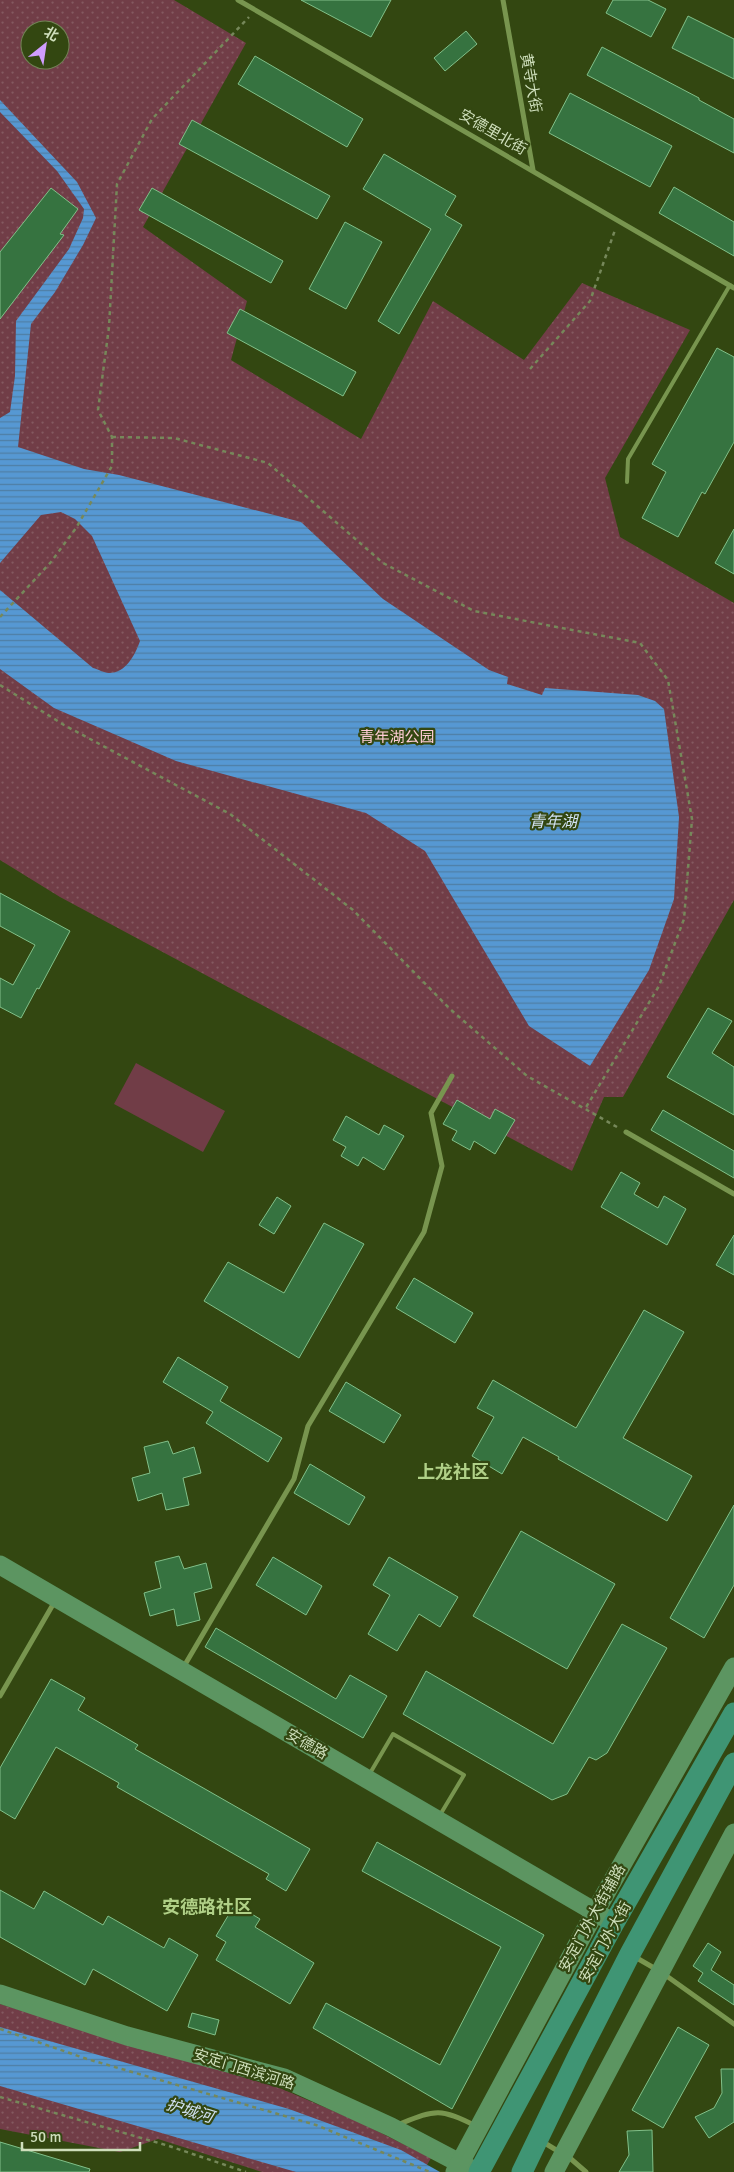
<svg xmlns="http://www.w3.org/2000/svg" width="734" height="2172" viewBox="0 0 734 2172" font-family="Signika,'Noto Sans SC',sans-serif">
	<defs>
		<pattern id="park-dots" width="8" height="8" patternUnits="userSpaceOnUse" patternTransform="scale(1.25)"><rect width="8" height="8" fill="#713d47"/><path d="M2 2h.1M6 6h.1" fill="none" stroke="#845960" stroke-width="1.8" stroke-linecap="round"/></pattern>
		<pattern id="water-rules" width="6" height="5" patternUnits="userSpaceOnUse" patternTransform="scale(1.25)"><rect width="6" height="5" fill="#5698d3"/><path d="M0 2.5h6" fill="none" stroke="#4f7ea4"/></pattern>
	</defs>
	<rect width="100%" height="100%" fill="#334711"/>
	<g fill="url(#park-dots)" fill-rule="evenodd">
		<path d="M 0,0 L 174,0 L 246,43 L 143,227 L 247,301 L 231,360 L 361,439 L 433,301 L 524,360 L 582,283 L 690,330 L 605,478 L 620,537 L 734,603 L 734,900 L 623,1097 L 604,1097 L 572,1171 L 60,897 L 0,860 ZM 30,30 L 60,30 L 60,60 L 30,60 Z"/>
		<path d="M 0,2004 L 282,2089 L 359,2122 L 431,2158 L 423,2172 L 262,2172 L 158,2139 L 120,2152 L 0,2129 Z"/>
	</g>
	<path fill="#713d47" d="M 136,1063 L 225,1111 L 203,1152 L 114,1104 Z"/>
	<g fill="url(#water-rules)">
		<path d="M 0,100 L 77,182 L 96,218 L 83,245 L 55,292 L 31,324 L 18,447 L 84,469 L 119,475 L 301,522 L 383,599 L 489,670 L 508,677 L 507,684 L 542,695 L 545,688 L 638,695 L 655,701 L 664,709 L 679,817 L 674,899 L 649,970 L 590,1066 L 529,1026 L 425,851 L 366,813 L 176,761 L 54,708 L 0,669 L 0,590 L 93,668 C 98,669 104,673 109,673 C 126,673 135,655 140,641 L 92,536 L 75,519 L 61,512 L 41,515 L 0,563 L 0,418 L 10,412 L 15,376 L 16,321 L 69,249 L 83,218 L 84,209 L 57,171 L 0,112 Z"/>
		<path d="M 0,2027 L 289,2109 L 401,2150 L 440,2172 L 296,2172 L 0,2086 Z"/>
	</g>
	<g fill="#367340" stroke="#81c089">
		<path d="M 301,0 L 391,0 L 371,37 Z"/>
		<path d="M 613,0 L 648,0 L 666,9 L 651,37 L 606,13 Z"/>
		<path d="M 688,16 L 734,39 L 734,79 L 672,48 Z"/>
		<path d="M 466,31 L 477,44 L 445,71 L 434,58 Z"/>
		<path d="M 602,47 L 699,98 L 699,100 L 734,119 L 734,153 L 587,75 Z"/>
		<path d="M 255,56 L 363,119 L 347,147 L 238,84 Z"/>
		<path d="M 570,93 L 672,146 L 650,187 L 549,133 Z"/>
		<path d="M 192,120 L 330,196 L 317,219 L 179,144 Z"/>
		<path d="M 384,154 L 456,196 L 445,215 L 462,225 L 399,334 L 378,321 L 431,229 L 363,189 Z"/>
		<path d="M 674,187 L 734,222 L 734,256 L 659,213 Z"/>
		<path d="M 51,188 L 78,209 L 60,234 L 64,235 L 0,319 L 0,252 Z"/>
		<path d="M 152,188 L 283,261 L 271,283 L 139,210 Z"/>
		<path d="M 345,222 L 382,242 L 346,309 L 309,289 Z"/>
		<path d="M 240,309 L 356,372 L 343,396 L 227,333 Z"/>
		<path d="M 717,348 L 734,357 L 734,442 L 705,494 L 702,492 L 678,537 L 642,518 L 666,472 L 652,464 Z"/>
		<path d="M 734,529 L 734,574 L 715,563 Z"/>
		<path d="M 0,893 L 70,931 L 39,989 L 37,988 L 21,1018 L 0,1007 L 0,978 L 13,985 L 35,945 L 0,926 Z"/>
		<path d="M 708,1008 L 732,1021 L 712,1053 L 734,1067 L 734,1115 L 667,1077 Z"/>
		<path d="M 457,1100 L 490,1119 L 495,1109 L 515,1120 L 495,1154 L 474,1141 L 470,1150 L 452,1140 L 457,1131 L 443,1124 Z"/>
		<path d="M 663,1110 L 734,1151 L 734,1178 L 651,1130 Z"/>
		<path d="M 346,1116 L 379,1135 L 384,1125 L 404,1136 L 384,1170 L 363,1157 L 358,1166 L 341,1156 L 346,1147 L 333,1140 Z"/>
		<path d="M 621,1172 L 640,1183 L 634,1194 L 658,1208 L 664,1196 L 686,1209 L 667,1245 L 601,1207 Z"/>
		<path d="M 277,1197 L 291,1206 L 274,1234 L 259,1225 Z"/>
		<path d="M 324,1223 L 364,1244 L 299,1358 L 204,1301 L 228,1262 L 284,1293 Z"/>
		<path d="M 734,1235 L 734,1275 L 716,1265 Z"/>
		<path d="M 414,1278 L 473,1313 L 455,1343 L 396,1308 Z"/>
		<path d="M 644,1310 L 684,1332 L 623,1438 L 692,1476 L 667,1521 L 558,1459 L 559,1457 L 523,1437 L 502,1474 L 472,1456 L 494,1417 L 477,1408 L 493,1380 L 576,1428 Z"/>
		<path d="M 178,1357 L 228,1387 L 220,1401 L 282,1438 L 268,1462 L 206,1423 L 213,1412 L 163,1382 Z"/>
		<path d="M 346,1382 L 401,1415 L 384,1443 L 329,1411 Z"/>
		<path d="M 168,1441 L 173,1454 L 194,1447 L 201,1473 L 183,1478 L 189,1505 L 166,1510 L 162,1493 L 138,1501 L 132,1478 L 150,1473 L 144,1447 Z"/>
		<path d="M 310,1464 L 365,1497 L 349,1525 L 294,1493 Z"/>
		<path d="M 734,1505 L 734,1585 L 704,1638 L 670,1618 Z"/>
		<path d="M 521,1531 L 615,1584 L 567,1669 L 473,1616 Z"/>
		<path d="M 179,1556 L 184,1569 L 206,1563 L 212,1588 L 194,1593 L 200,1620 L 177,1626 L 174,1609 L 150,1616 L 144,1593 L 161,1588 L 155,1562 Z"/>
		<path d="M 273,1557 L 322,1586 L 306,1615 L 256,1585 Z"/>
		<path d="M 389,1557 L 458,1597 L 440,1627 L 419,1614 L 397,1651 L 368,1634 L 390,1595 L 373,1585 Z"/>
		<path d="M 622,1624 L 667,1648 L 607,1753 L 596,1760 L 589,1757 L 567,1794 L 552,1800 L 403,1714 L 426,1671 L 553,1744 Z"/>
		<path d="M 216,1628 L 336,1699 L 350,1675 L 387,1696 L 363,1738 L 205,1647 Z"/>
		<path d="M 51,1679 L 85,1698 L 78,1710 L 138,1745 L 135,1749 L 310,1849 L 286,1891 L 266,1879 L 269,1874 L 117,1787 L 119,1783 L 56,1747 L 15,1819 L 0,1810 L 0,1768 Z"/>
		<path d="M 377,1842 L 544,1935 L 452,2109 L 313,2028 L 326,2003 L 440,2065 L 501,1947 L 362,1871 Z"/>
		<path d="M 0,1890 L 34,1909 L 44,1891 L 103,1925 L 108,1916 L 164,1948 L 169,1938 L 198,1955 L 167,2011 L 93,1969 L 85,1985 L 0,1937 Z"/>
		<path d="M 235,1904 L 260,1919 L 255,1927 L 314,1963 L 290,2004 L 216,1960 L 226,1942 L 216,1936 Z"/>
		<path d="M 708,1943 L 721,1952 L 711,1970 L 734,1985 L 734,2005 L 698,1981 L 703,1973 L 693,1966 Z"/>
		<path d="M 192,2013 L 219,2020 L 215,2035 L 188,2027 Z"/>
		<path d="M 678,2027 L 709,2045 L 663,2128 L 632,2110 Z"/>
		<path d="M 721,2069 L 734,2069 L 734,2122 L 709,2138 L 695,2117 L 714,2108 L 722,2093 Z"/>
		<path d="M 652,2130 L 653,2172 L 619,2172 L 629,2155 L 627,2131 Z"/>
		<path d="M 0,2142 L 90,2169 L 89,2172 L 0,2172 Z"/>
	</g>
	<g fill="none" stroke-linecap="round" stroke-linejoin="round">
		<g stroke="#76885a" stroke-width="2.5" stroke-dasharray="4 4" stroke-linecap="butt">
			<path d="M 530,369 L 590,301 L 615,230"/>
			<path d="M 112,437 L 174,438 L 268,463 L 383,563 L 474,611 L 640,643 L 668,680 L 692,819 L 684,919 L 659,986 L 585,1109"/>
			<path d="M 0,617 L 51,562 L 76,528 L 112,466 L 112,437 L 98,410 L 109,327 L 117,184 L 152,119 L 249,17"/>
			<path d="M 0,685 L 64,725 L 230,814 L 353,910 L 450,1009 L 527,1076 L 617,1127"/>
			<path d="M 0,2029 L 87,2059 L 316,2125 L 430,2172"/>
			<path d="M 0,2097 L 169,2146 L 246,2172"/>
		</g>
		<g stroke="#78954f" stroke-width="4">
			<path d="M 627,482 L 628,459 L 730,285"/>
			<path d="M 369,1775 L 393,1734 L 464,1775 L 440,1815"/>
		</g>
		<g stroke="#78954f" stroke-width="5">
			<path d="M 238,0 L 734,288"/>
			<path d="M 503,0 L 533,170"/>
			<path d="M 626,1132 L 734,1194"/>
			<path d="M 183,1668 L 294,1479 L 308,1426 L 424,1232 L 442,1166 L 431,1113 L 452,1076"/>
			<path d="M 0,1696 L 55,1601"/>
			<path d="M 635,1957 L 661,1972 L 734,2024"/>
			<path d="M 397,2125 C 435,2110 439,2107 476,2126"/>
			<path d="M 543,2142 L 571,2159 L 586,2172"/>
		</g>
		<g stroke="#5c9561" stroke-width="19">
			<path d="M 0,1565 L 614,1923"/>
			<path d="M 0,1994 L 127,2036 L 284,2078 L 391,2127 L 469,2168"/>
			<path d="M 455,2172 L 595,1912 L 734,1667"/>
			<path d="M 554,2172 L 734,1833"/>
		</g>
		<g stroke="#3f9574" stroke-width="21">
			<path d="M 479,2172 L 614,1923 L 734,1713"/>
			<path d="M 522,2172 L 578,2056 L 630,1954 L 734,1763"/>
		</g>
	</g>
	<g text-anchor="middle" stroke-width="4.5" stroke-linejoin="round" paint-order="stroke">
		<g font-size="15" fill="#cfdfbc" stroke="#334711">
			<text transform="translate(531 83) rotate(80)" y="5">黄寺大街</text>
			<text transform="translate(493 132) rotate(30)" y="5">安德里北街</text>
			<text transform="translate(307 1744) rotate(30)" y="5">安德路</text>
			<text transform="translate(592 1918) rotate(-61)" y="5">安定门外大街辅路</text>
			<text transform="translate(605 1942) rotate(-61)" y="5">安定门外大街</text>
			<text transform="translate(244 2069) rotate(17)" y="5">安定门西滨河路</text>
		</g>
		<g font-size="15" fill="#fecdd5" stroke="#334711">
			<text x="397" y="742">青年湖公园</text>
		</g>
		<g font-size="16" font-style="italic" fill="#d2e2f3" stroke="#334711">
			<text x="553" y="827">青年湖</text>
			<text transform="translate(190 2110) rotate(17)" y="6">护城河</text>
		</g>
		<g font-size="18" font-weight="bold" fill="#b0d087" stroke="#334711">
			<text x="453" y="1478">上龙社区</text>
			<text x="207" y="1913">安德路社区</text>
		</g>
	</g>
	<g transform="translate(45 45) rotate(30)"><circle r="24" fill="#334711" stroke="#718455"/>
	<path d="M0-4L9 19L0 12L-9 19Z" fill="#d09dfe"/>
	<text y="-8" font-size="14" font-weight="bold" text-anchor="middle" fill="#cfdfbc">北</text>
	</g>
	<path d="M22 2142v8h118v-8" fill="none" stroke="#cfdfbc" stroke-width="2.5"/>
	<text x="30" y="2142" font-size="15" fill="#cfdfbc" stroke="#334711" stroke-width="4" paint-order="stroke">50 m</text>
</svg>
